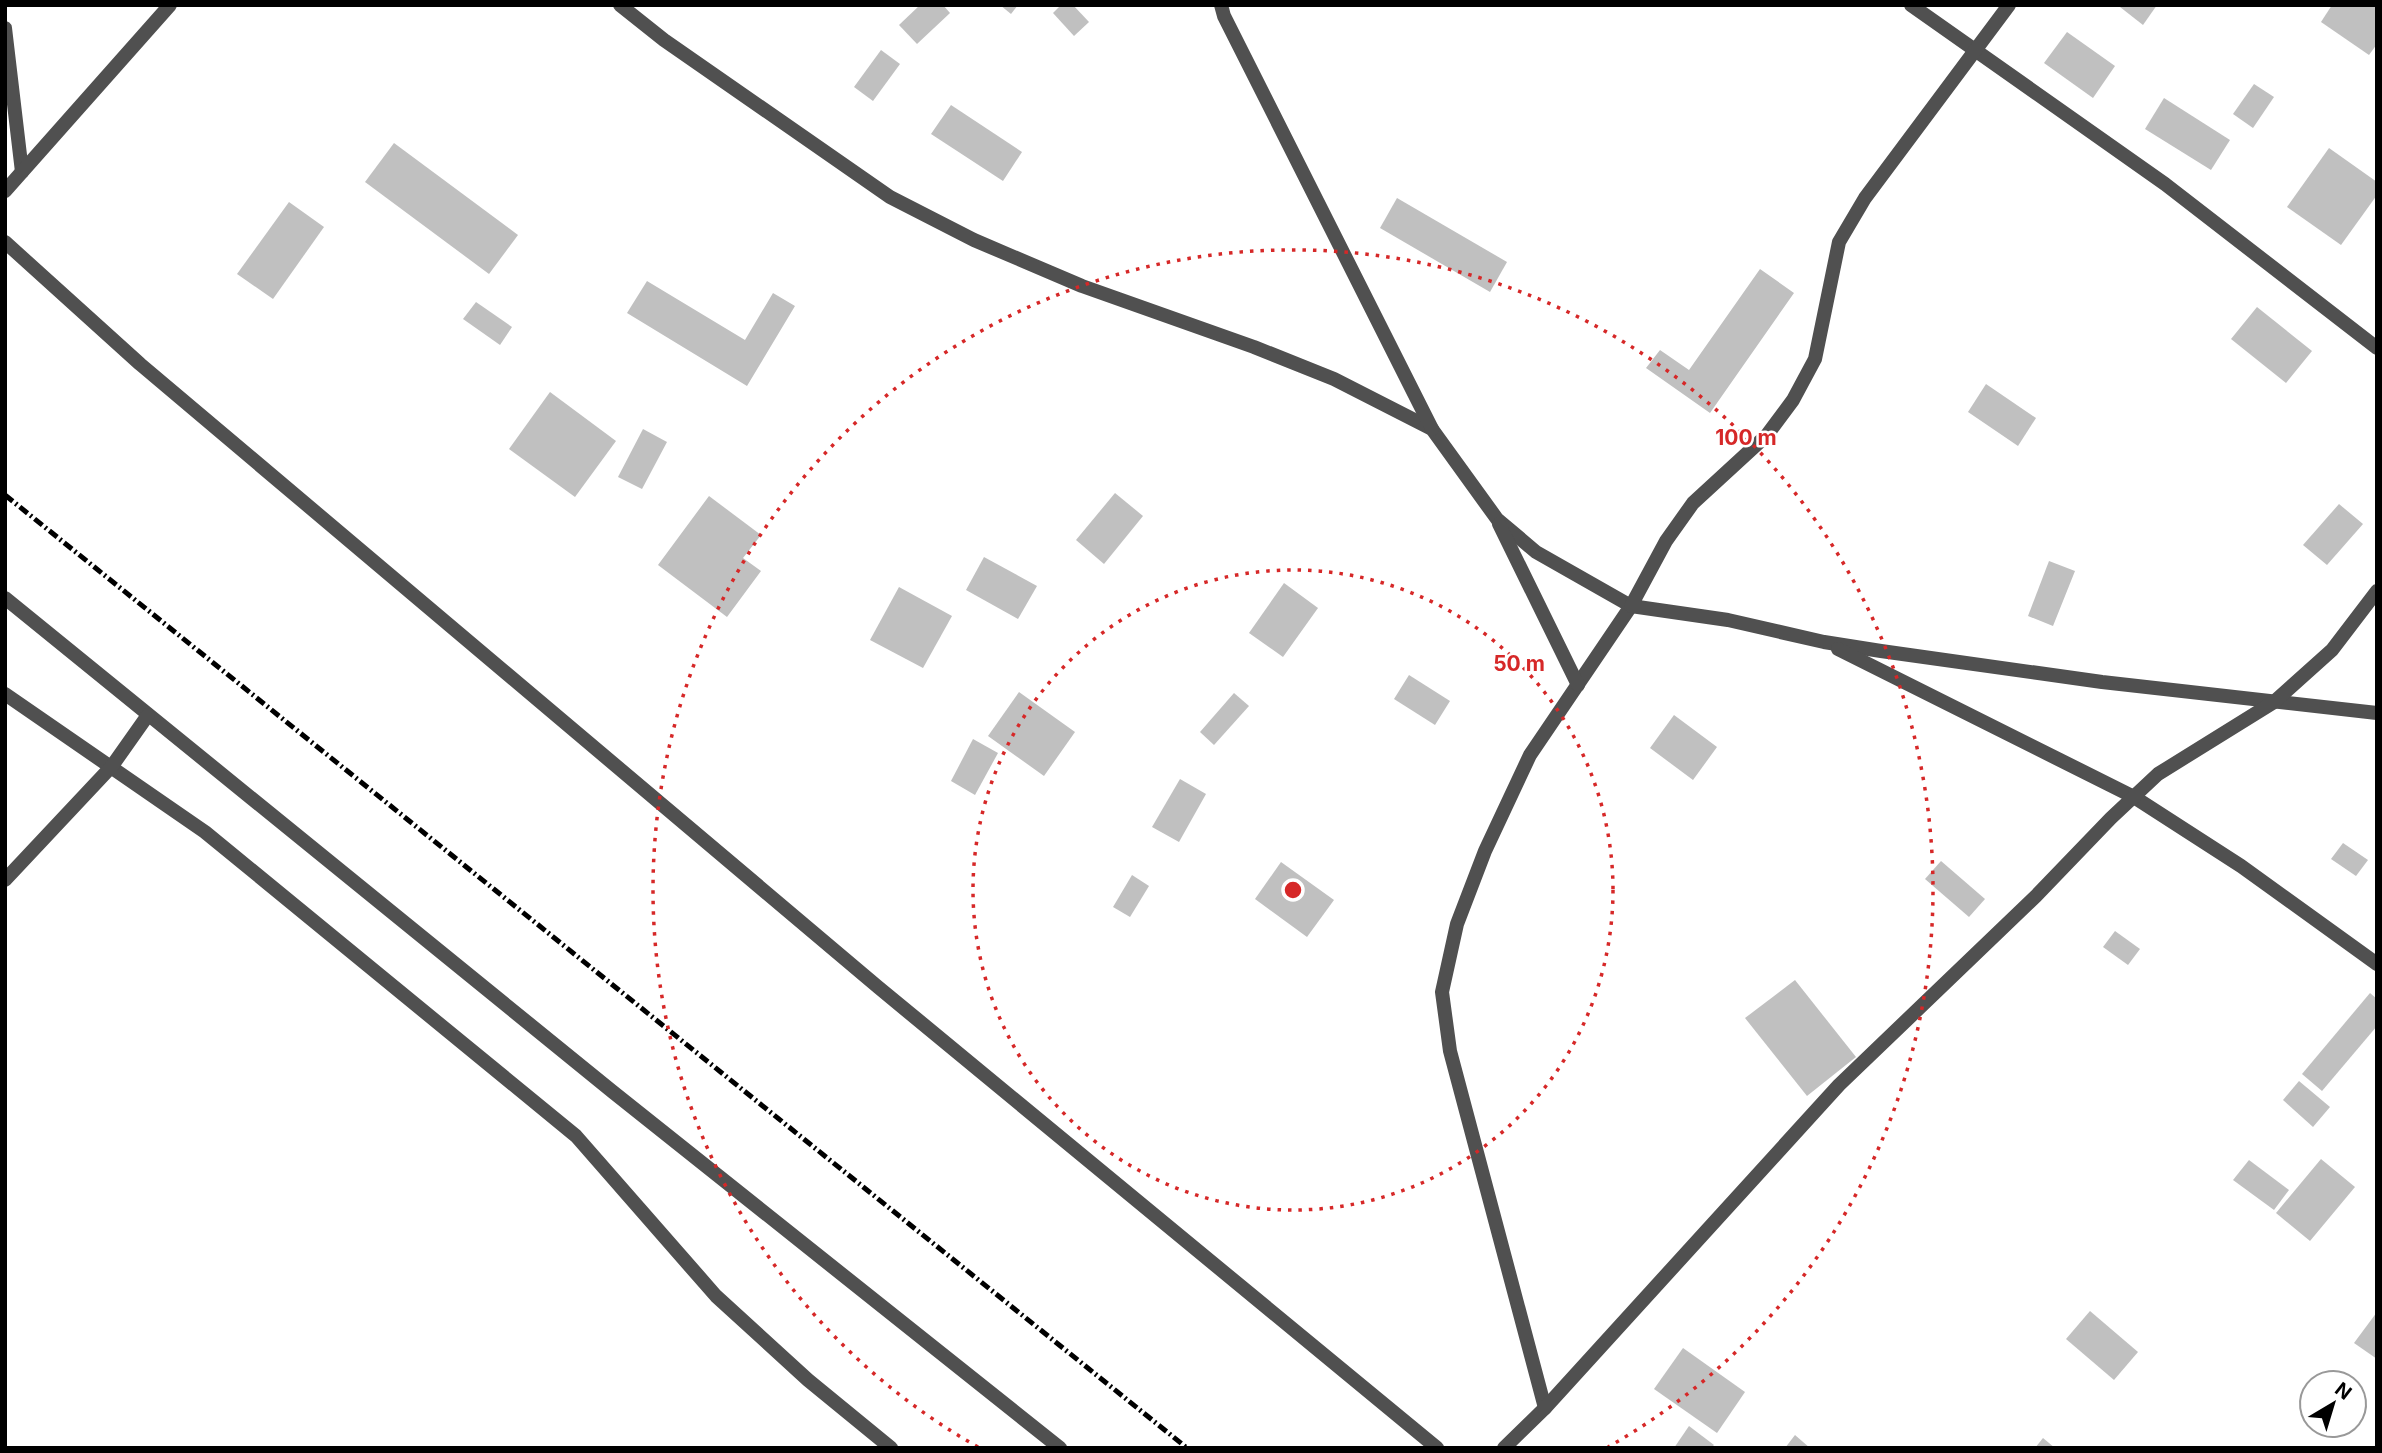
<svg xmlns="http://www.w3.org/2000/svg" width="2382" height="1453" viewBox="0 0 2382 1453" font-family="Inter,sans-serif">
	<rect width="100%" height="100%" fill="#fff"/>
	<g fill="#c0c0c0">
		<path d="M 920,5 L 943,5 L 950,13 L 917,44 L 899,25 Z"/>
		<path d="M 1000,5 L 1018,5 L 1011,14 Z"/>
		<path d="M 1061,5 L 1073,5 L 1089,22 L 1074,36 L 1053,13 Z"/>
		<path d="M 2121,5 L 2157,5 L 2143,25 L 2120,7 Z"/>
		<path d="M 2332,5 L 2377,5 L 2377,44 L 2369,55 L 2321,22 Z"/>
		<path d="M 2067,32 L 2115,66 L 2093,98 L 2044,63 Z"/>
		<path d="M 881,50 L 900,64 L 873,101 L 854,87 Z"/>
		<path d="M 2254,84 L 2274,97 L 2253,128 L 2233,114 Z"/>
		<path d="M 2164,98 L 2230,140 L 2211,170 L 2145,129 Z"/>
		<path d="M 951,105 L 1022,152 L 1003,181 L 931,134 Z"/>
		<path d="M 394,143 L 518,235 L 489,274 L 365,182 Z"/>
		<path d="M 2329,148 L 2377,182 L 2377,195 L 2341,245 L 2287,207 Z"/>
		<path d="M 1397,198 L 1507,262 L 1490,292 L 1380,228 Z"/>
		<path d="M 289,202 L 324,227 L 273,299 L 237,274 Z"/>
		<path d="M 1760,269 L 1794,293 L 1710,413 L 1646,368 L 1660,350 L 1689,370 Z"/>
		<path d="M 647,281 L 745,340 L 773,293 L 795,306 L 747,386 L 627,313 Z"/>
		<path d="M 476,302 L 512,327 L 500,345 L 463,319 Z"/>
		<path d="M 2257,307 L 2312,351 L 2286,383 L 2231,339 Z"/>
		<path d="M 1986,384 L 2036,418 L 2018,446 L 1968,412 Z"/>
		<path d="M 550,392 L 616,441 L 575,497 L 509,449 Z"/>
		<path d="M 643,429 L 667,442 L 642,489 L 618,477 Z"/>
		<path d="M 1115,493 L 1143,516 L 1104,564 L 1076,540 Z"/>
		<path d="M 709,496 L 761,535 L 743,558 L 761,571 L 727,617 L 658,565 Z"/>
		<path d="M 2339,504 L 2363,524 L 2327,565 L 2303,545 Z"/>
		<path d="M 984,557 L 1037,586 L 1018,619 L 966,590 Z"/>
		<path d="M 2049,561 L 2075,571 L 2053,626 L 2028,616 Z"/>
		<path d="M 1284,583 L 1318,608 L 1283,657 L 1249,633 Z"/>
		<path d="M 899,587 L 952,616 L 923,668 L 870,640 Z"/>
		<path d="M 1409,675 L 1450,701 L 1435,725 L 1394,699 Z"/>
		<path d="M 1019,692 L 1075,732 L 1044,776 L 988,736 Z"/>
		<path d="M 1234,693 L 1249,706 L 1214,745 L 1200,732 Z"/>
		<path d="M 1674,715 L 1717,747 L 1693,780 L 1650,748 Z"/>
		<path d="M 973,739 L 998,753 L 975,795 L 951,781 Z"/>
		<path d="M 1180,779 L 1206,794 L 1179,842 L 1152,827 Z"/>
		<path d="M 2343,843 L 2368,860 L 2356,876 L 2331,859 Z"/>
		<path d="M 1941,861 L 1985,899 L 1969,917 L 1925,879 Z"/>
		<path d="M 1281,862 L 1334,900 L 1307,937 L 1255,899 Z"/>
		<path d="M 1132,875 L 1149,886 L 1130,917 L 1113,907 Z"/>
		<path d="M 2115,931 L 2140,949 L 2128,965 L 2103,947 Z"/>
		<path d="M 1795,980 L 1856,1057 L 1807,1096 L 1745,1018 Z"/>
		<path d="M 2370,993 L 2377,999 L 2377,1026 L 2322,1091 L 2302,1074 Z"/>
		<path d="M 2299,1081 L 2330,1107 L 2313,1127 L 2283,1100 Z"/>
		<path d="M 2321,1159 L 2355,1187 L 2310,1241 L 2276,1213 Z"/>
		<path d="M 2249,1160 L 2289,1190 L 2274,1210 L 2233,1180 Z"/>
		<path d="M 2090,1311 L 2138,1352 L 2114,1380 L 2066,1339 Z"/>
		<path d="M 2377,1312 L 2377,1359 L 2354,1343 Z"/>
		<path d="M 1683,1348 L 1745,1392 L 1717,1433 L 1654,1389 Z"/>
		<path d="M 1689,1426 L 1714,1445 L 1711,1448 L 1674,1448 Z"/>
		<path d="M 1795,1435 L 1810,1448 L 1785,1448 Z"/>
		<path d="M 2043,1438 L 2055,1448 L 2035,1448 Z"/>
	</g>
	<g fill="none" stroke-linecap="round" stroke-linejoin="round">
		<g stroke="#505050" stroke-width="14">
			<path d="M 620,5 L 664,40 L 890,197 L 974,240 L 1082,286 L 1254,347 L 1334,379 L 1432,429 L 1497,519 L 1536,552 L 1631,606 L 1530,755 L 1485,851 L 1457,924 L 1442,992 L 1450,1051 L 1545,1408"/>
			<path d="M 1221,5 L 1224,16 L 1432,429"/>
			<path d="M 1911,5 L 2165,184 L 2377,348"/>
			<path d="M 2009,5 L 1865,198 L 1839,242 L 1815,359 L 1793,400 L 1767,435 L 1693,503 L 1666,541 L 1631,606 L 1728,620 L 1824,642 L 1881,651 L 2102,682 L 2377,713"/>
			<path d="M 5,28 L 22,172"/>
			<path d="M 5,191 L 170,5"/>
			<path d="M 5,242 L 140,364 L 878,987 L 1437,1448"/>
			<path d="M 1499,524 L 1578,685"/>
			<path d="M 5,598 L 613,1092 L 1060,1448"/>
			<path d="M 1838,649 L 2134,797 L 2241,866 L 2377,964"/>
			<path d="M 5,694 L 205,832 L 576,1136 L 716,1296 L 808,1380 L 891,1448"/>
			<path d="M 5,880 L 112,766 L 148,715"/>
			<path d="M 1504,1448 L 1545,1408 L 1839,1085 L 2036,896 L 2111,818 L 2158,774 L 2274,702 L 2332,650 L 2377,591"/>
		</g>
		<path stroke="#000" stroke-width="5" stroke-dasharray="10 3.5 2 3.5" stroke-linecap="butt" d="M 5,495 L 1187,1448"/>
	</g>
	<g fill="none" stroke="#d62828" stroke-width="3.5" stroke-dasharray="3.5 7">
		<circle cx="1293" cy="890" r="320"/>
		<path d="M978 1447A640 640 0 1 1 1608 1447"/>
	</g>
	<circle cx="1293" cy="890" r="10" fill="#d62828" stroke="#fff" stroke-width="3.5"/>
	<g font-size="21" text-anchor="middle" font-weight="bold" fill="#d62828" stroke="#fff" stroke-width="5" stroke-linejoin="round" paint-order="stroke">
		<text x="1746" y="445">100 m</text>
		<text x="1519" y="671">50 m</text>
	</g>
	<rect width="2382" height="1453" fill="none" stroke="#000000" stroke-width="14"/>
	<g transform="translate(2333 1404) rotate(38)"><circle r="33" fill="#ffffff" stroke="#999999" stroke-width="2"/>
	<path d="M0-5L12 26L0 18L-12 26Z" fill="#000000"/>
	<text y="-10" font-size="19" font-weight="bold" text-anchor="middle" fill="#000000">N</text>
	</g>
</svg>
